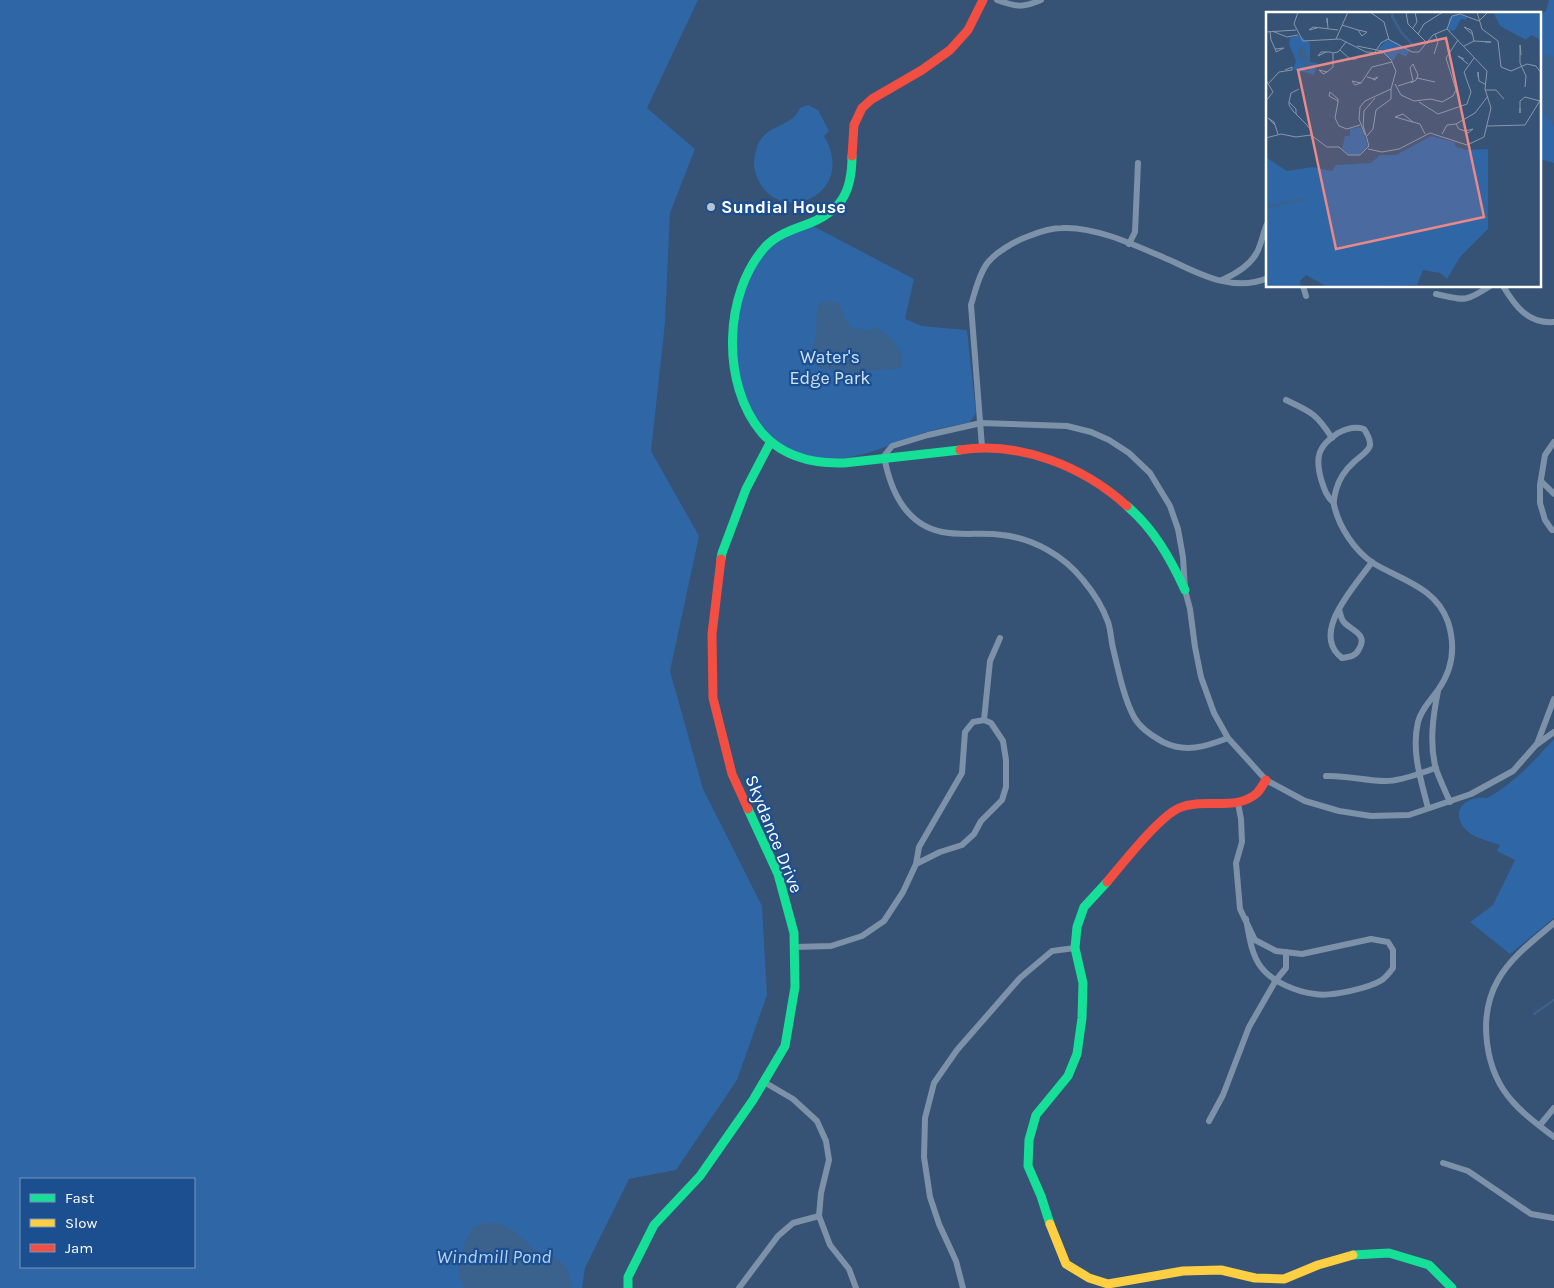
<svg xmlns="http://www.w3.org/2000/svg" width="1554" height="1288" viewBox="0 0 1554 1288" font-family="Karla,sans-serif">
	<rect width="100%" height="100%" fill="#365274"/>
	<g fill="#2f66a5" fill-rule="evenodd">
		<path d="M 0,0 L 698,0 L 647,108 L 695,149 L 670,213 L 665,323 L 651,451 L 699,536 L 670,671 L 703,789 L 762,906 L 767,995 L 737,1080 L 676,1170 L 629,1179 L 585,1268 L 582,1288 L 0,1288 ZM 21,1179 L 194,1179 L 194,1267 L 21,1267 Z"/>
		<path d="M 1549,0 L 1554,0 L 1554,163 L 1540,159 L 1540,15 L 1546,11 Z"/>
		<path d="M 808,105 L 818,110 L 829,131 L 824,136 C 859,195 777,229 757,177 C 753,167 753,158 757,147 C 765,123 791,129 800,108 Z"/>
		<path d="M 813,226 L 914,279 L 905,319 L 922,326 L 967,330 L 976,413 L 970,422 C 958,425 945,427 933,430 C 896,440 851,467 813,457 C 793,453 775,443 762,427 C 725,380 727,291 770,248 C 782,236 798,231 813,226 Z"/>
		<path d="M 1554,739 L 1554,918 L 1510,954 L 1470,922 L 1493,905 L 1515,860 L 1497,851 L 1500,845 C 1489,841 1476,839 1467,831 C 1448,812 1465,795 1487,798 C 1514,783 1533,762 1554,739 Z"/>
	</g>
	<g fill="#3b618d">
		<path d="M 1547,55 L 1554,57 L 1554,126 L 1540,107 L 1540,56 Z"/>
		<path d="M 824,300 L 838,303 L 850,327 L 868,331 L 877,327 C 891,338 905,349 902,368 L 866,371 L 856,375 C 839,364 828,376 812,362 L 812,350 L 816,333 L 817,308 Z"/>
		<path d="M 495,1222 L 514,1231 L 533,1249 L 551,1255 L 562,1263 L 567,1270 L 572,1288 L 465,1288 C 451,1269 464,1245 473,1228 L 482,1224 Z"/>
	</g>
	<g fill="none" stroke-linecap="round" stroke-linejoin="round">
		<path stroke="#3b618d" stroke-width="2.5" d="M 1534,1014 L 1554,1000"/>
		<g stroke="#7d92a8" stroke-width="6">
			<path d="M 997,0 C 1016,7 1022,8 1041,0"/>
			<path d="M 1129,244 L 1135,232 L 1138,163"/>
			<path d="M 1222,280 C 1238,273 1255,263 1260,245 C 1263,237 1264,229 1268,222"/>
			<path d="M 1303,286 L 1306,296"/>
			<path d="M 1503,286 C 1515,306 1528,324 1554,322"/>
			<path d="M 1436,294 C 1465,300 1464,303 1490,286"/>
			<path d="M 1286,400 C 1311,412 1316,413 1332,438"/>
			<path d="M 1554,442 L 1545,455 L 1540,485 L 1540,503 L 1545,520 L 1552,530 L 1554,530"/>
			<path d="M 982,447 L 971,305 C 975,292 978,277 986,265 C 994,253 1015,241 1029,236 C 1039,232 1051,228 1062,228 C 1097,226 1141,248 1174,262 C 1203,276 1235,292 1268,278"/>
			<path d="M 1541,481 L 1554,494"/>
			<path d="M 1333,502 C 1326,496 1324,488 1321,479 C 1315,457 1318,446 1338,433 C 1347,428 1355,426 1364,429 C 1377,449 1367,450 1354,462 C 1346,469 1339,479 1336,490 C 1335,495 1333,500 1334,505 C 1339,527 1354,550 1373,563 C 1401,580 1436,587 1448,622 C 1456,647 1453,669 1438,690 C 1430,701 1421,710 1418,722 C 1411,751 1421,780 1428,808"/>
			<path d="M 1339,609 C 1340,613 1341,618 1343,621 C 1349,630 1369,633 1359,649 C 1356,656 1350,657 1342,658 C 1309,633 1356,585 1372,562"/>
			<path d="M 1438,691 C 1433,716 1429,744 1436,769 C 1440,780 1445,791 1450,802"/>
			<path d="M 984,720 L 990,661 L 1000,638"/>
			<path d="M 1228,738 C 1205,747 1185,753 1163,742 C 1152,736 1140,728 1134,717 C 1124,699 1118,669 1113,648 C 1111,640 1111,631 1108,622 C 1103,608 1093,592 1083,580 C 1064,556 1033,538 1002,535 C 982,532 961,536 942,532 C 904,524 890,489 884,456 L 892,446 L 928,435 L 981,423 L 1067,426 L 1091,432 L 1109,440 L 1129,453 L 1150,473 L 1170,506 L 1178,529 L 1183,557 L 1185,590 L 1190,609 L 1195,647 L 1201,677 L 1214,713 L 1228,738 L 1266,780 L 1305,801 L 1339,811 L 1371,816 L 1409,815 L 1471,794 L 1513,771 L 1536,745 L 1554,732"/>
			<path d="M 1537,744 L 1554,699"/>
			<path d="M 1326,776 C 1346,775 1366,781 1386,781 C 1402,781 1420,773 1436,768"/>
			<path d="M 1238,803 L 1241,819 L 1242,842 L 1236,863 L 1240,909 L 1255,940 L 1276,951 L 1302,954 L 1371,939 L 1388,942 L 1393,950 L 1393,968 C 1390,972 1386,977 1382,980 C 1369,988 1331,997 1315,994 C 1297,992 1272,982 1261,967 C 1251,954 1249,935 1246,919"/>
			<path d="M 1554,923 C 1534,940 1511,957 1498,980 C 1477,1017 1485,1072 1513,1102 C 1525,1116 1540,1126 1554,1137"/>
			<path d="M 794,947 L 831,946 L 862,936 L 884,921 L 903,892 L 916,864 L 919,847 L 962,773 L 965,732 L 973,722 L 984,720 L 991,723 L 1003,741 L 1006,760 L 1006,787 L 1002,800 L 981,821 L 974,834 L 962,845 L 940,852 L 916,864"/>
			<path d="M 764,1082 L 793,1099 L 817,1121 L 826,1141 L 829,1160 L 821,1193 L 819,1216 L 830,1245 L 849,1269 L 856,1288"/>
			<path d="M 1209,1121 L 1223,1095 L 1249,1027 L 1276,980 L 1286,968 L 1286,952"/>
			<path d="M 1540,1125 L 1554,1108"/>
			<path d="M 1443,1163 L 1468,1171 L 1531,1214 L 1554,1218"/>
			<path d="M 739,1288 L 778,1236 L 793,1223 L 819,1216"/>
			<path d="M 963,1288 L 956,1261 L 939,1224 L 930,1197 L 924,1157 L 925,1118 L 934,1083 L 957,1050 L 1020,978 L 1052,951 L 1075,948"/>
		</g>
		<g stroke="#16e098" stroke-width="9">
			<path d="M 852,156 C 852,193 841,212 805,225 C 791,230 777,235 766,246 C 723,293 721,385 762,433 C 783,457 813,464 844,463 L 960,450"/>
			<path d="M 1127,506 C 1154,529 1170,558 1185,590"/>
			<path d="M 721,559 L 722,553 L 746,489 L 770,443"/>
			<path d="M 1050,1224 L 1041,1196 L 1028,1166 L 1029,1140 L 1036,1115 L 1068,1076 L 1077,1054 L 1082,1018 L 1083,983 L 1075,948 L 1077,927 L 1084,907 L 1107,882"/>
			<path d="M 1353,1255 L 1389,1253 L 1429,1265 L 1452,1288"/>
			<path d="M 628,1288 L 628,1277 L 654,1225 L 700,1176 L 753,1100 L 785,1046 L 795,987 L 794,933 L 778,874 L 748,809"/>
		</g>
		<path stroke="#ffcf43" stroke-width="9" d="M 1050,1224 L 1066,1264 L 1089,1278 L 1108,1284 L 1183,1271 L 1221,1270 L 1255,1278 L 1284,1279 L 1318,1265 L 1353,1255"/>
		<g stroke="#f24e42" stroke-width="9">
			<path d="M 852,156 L 854,125 L 862,108 L 872,99 L 922,70 L 950,50 L 968,30 L 983,0"/>
			<path d="M 960,450 C 1020,441 1083,466 1127,506"/>
			<path d="M 721,559 L 712,634 L 713,698 L 732,774 L 748,809"/>
			<path d="M 1107,882 C 1123,863 1159,817 1179,808 C 1204,797 1236,812 1257,793 C 1261,789 1263,784 1266,780"/>
		</g>
	</g>
	<circle fill="#b9c2ce" stroke="#1b4f8f" stroke-width="2" cx="711" cy="207" r="5"/>
	<g text-anchor="middle" stroke-width="4.5" stroke-linejoin="round" paint-order="stroke">
		<g font-size="18" font-weight="bold" fill="#fff" stroke="#1b4f8f" text-anchor="start">
			<text x="721" y="213">Sundial House</text>
		</g>
		<g font-size="18" fill="#cfe3fa" stroke="#1b4f8f">
			<text x="830" y="363">Water's<tspan x="830" dy="21">Edge Park</tspan></text>
		</g>
		<g font-size="18" fill="#fff" stroke="#1b4f8f">
			<text transform="translate(774 834) rotate(68)" y="6">Skydance Drive</text>
		</g>
		<g font-size="19" font-style="italic" fill="#b5d3f5" stroke="#1b4f8f">
			<text x="494" y="1263">Windmill Pond</text>
		</g>
	</g>
	<g transform="translate(1266 12)">
		<rect width="275" height="275" fill="#365274"/>
		<path d="M 227,0 L 275,0 L 275,28 L 265,23 L 260,28 L 234,14 ZM 191,2 L 201,5 L 200,8 L 195,7 L 189,18 L 182,19 L 183,6 ZM 32,23 L 44,31 L 44,50 L 51,51 L 48,63 L 27,57 L 30,49 L 23,32 L 24,26 ZM 121,28 L 130,30 L 143,39 L 140,45 L 132,41 L 127,49 L 112,37 ZM 95,115 L 102,134 L 93,143 L 82,143 L 76,137 L 79,124 L 84,124 L 84,117 ZM 165,124 L 188,130 L 190,135 L 201,138 L 222,137 L 222,217 L 194,245 L 181,267 L 174,261 L 157,258 L 151,273 L 61,275 L 40,263 L 34,269 L 35,275 L 0,275 L 0,145 L 21,159 L 46,155 L 66,159 L 70,153 L 105,151 L 114,143 L 130,143 Z" fill="#2f66a5"/>
		<path d="M 35,34 L 39,36 L 42,50 L 46,54 L 42,60 L 38,57 L 39,50 L 31,44 Z" fill="#3b618d"/>
		<path fill="none" stroke="#3b618d" stroke-width="2.5" d="M 127,0 L 126,4 L 135,20 L 149,35M 0,195 L 38,187"/>
		<path fill="none" stroke="#8697ac" stroke-width="1" d="M 32,0 L 28,12 L 37,29 L 74,27 L 100,40 L 117,41M 104,0 L 118,10 L 123,28M 140,0 L 142,12 L 162,32M 211,0 L 216,17 L 232,29 L 235,55 L 245,59 L 261,52 L 270,54 L 275,61 L 275,81M 61,11 L 61,6 L 62,16M 76,13 L 92,18 L 96,24 L 101,20 L 92,18M 51,16 L 43,18 L 47,15 L 72,18M 147,16 L 151,10 L 149,0M 4,19 L 5,28 L 10,39 L 10,40 L 18,36 L 9,37M 6,19 L 21,25 L 32,23M 0,20 L 30,18M 152,22 L 158,12 L 177,0M 207,23 L 198,15 L 205,18 L 206,20 L 208,29M 70,27 L 82,0M 91,34 L 116,39 L 125,48 L 130,59 L 125,77 L 99,89 L 94,95 L 93,107 L 99,123M 198,34 L 208,29 L 225,30 L 219,30M 74,38 L 84,47 L 90,47 L 92,44 L 87,47M 60,40 L 52,44 L 55,40 L 64,40 L 67,41 L 72,40 L 80,30M 109,40 L 115,31 L 122,27 L 146,40 L 153,40 L 167,23 L 181,17 L 186,4 L 194,2 L 213,9 L 222,0M 168,42 L 172,30 L 169,22M 255,43 L 254,33 L 254,51 L 260,64 L 259,75M 198,47 L 192,44 L 202,52M 61,60 L 57,62 L 53,58 L 61,60 L 67,55 L 67,41M 101,65 L 105,66 L 107,67 L 108,68 L 109,68 L 112,65 L 107,67M 212,65 L 212,60 L 213,69 L 219,72M 151,66 L 169,70M 0,68 L 7,80 L 0,89M 3,71 L 13,60 L 26,58 L 26,55 L 19,58M 95,71 L 89,73 L 86,69 L 95,71 L 106,55 L 126,50M 129,72 L 135,83 L 148,89 L 165,87 L 176,90 L 187,84 L 190,78 L 180,46 L 192,28M 132,74 L 147,69 L 144,56 L 147,52 L 152,63 L 150,68 L 145,71M 219,78 L 230,78 L 238,87M 72,89 L 63,84 L 64,80 L 72,87 L 72,90 L 69,106 L 73,114 L 81,117 L 94,113M 23,90 L 25,81 L 33,77M 153,90 L 172,102 L 201,92 L 205,80 L 198,60 L 208,46M 254,96 L 254,101 L 254,89 L 259,85 L 274,89M 30,102 L 30,97 L 23,90 L 23,93 L 27,99 L 39,111 L 45,118 L 45,123M 147,110 L 137,102 L 129,105 L 154,112 L 159,122M 190,112 L 193,117 L 199,119 L 202,121 L 207,117 L 199,119M 9,113 L 2,106 L 8,110 L 12,122M 221,114 L 259,113 L 275,87M 176,122 L 181,113 L 190,112 L 209,101 L 222,84M 101,124 L 107,117 L 110,98 L 125,87 L 125,77M 0,126 L 15,122 L 30,125 L 45,123 L 61,135 L 73,135 L 82,143 L 94,143 L 103,134 L 97,113 L 98,99 L 109,86M 102,137 L 116,140 L 133,137 L 164,121 L 201,133 L 218,125 L 225,96 L 219,77 L 221,59 L 181,17"/>
		<path fill="#e88989" fill-opacity="0.15" stroke="#e88989" stroke-width="2.5" d="M 180,26 L 218,205 L 70,237 L 32,58 Z"/>
		<rect width="275" height="275" fill="none" stroke="#fff" stroke-width="2.5"/>
	</g>
	<rect x="20" y="1178" width="175" height="90" fill="#1b4f8f" stroke="#7695bc"/>
	<rect x="30" y="1194" width="25" height="8" fill="#16e098" stroke="#7695bc"/>
	<text x="65" y="1203" font-size="15" fill="#ffffff">Fast</text>
	<rect x="30" y="1219" width="25" height="8" fill="#ffcf43" stroke="#7695bc"/>
	<text x="65" y="1228" font-size="15" fill="#ffffff">Slow</text>
	<rect x="30" y="1244" width="25" height="8" fill="#f24e42" stroke="#7695bc"/>
	<text x="65" y="1253" font-size="15" fill="#ffffff">Jam</text>
</svg>
